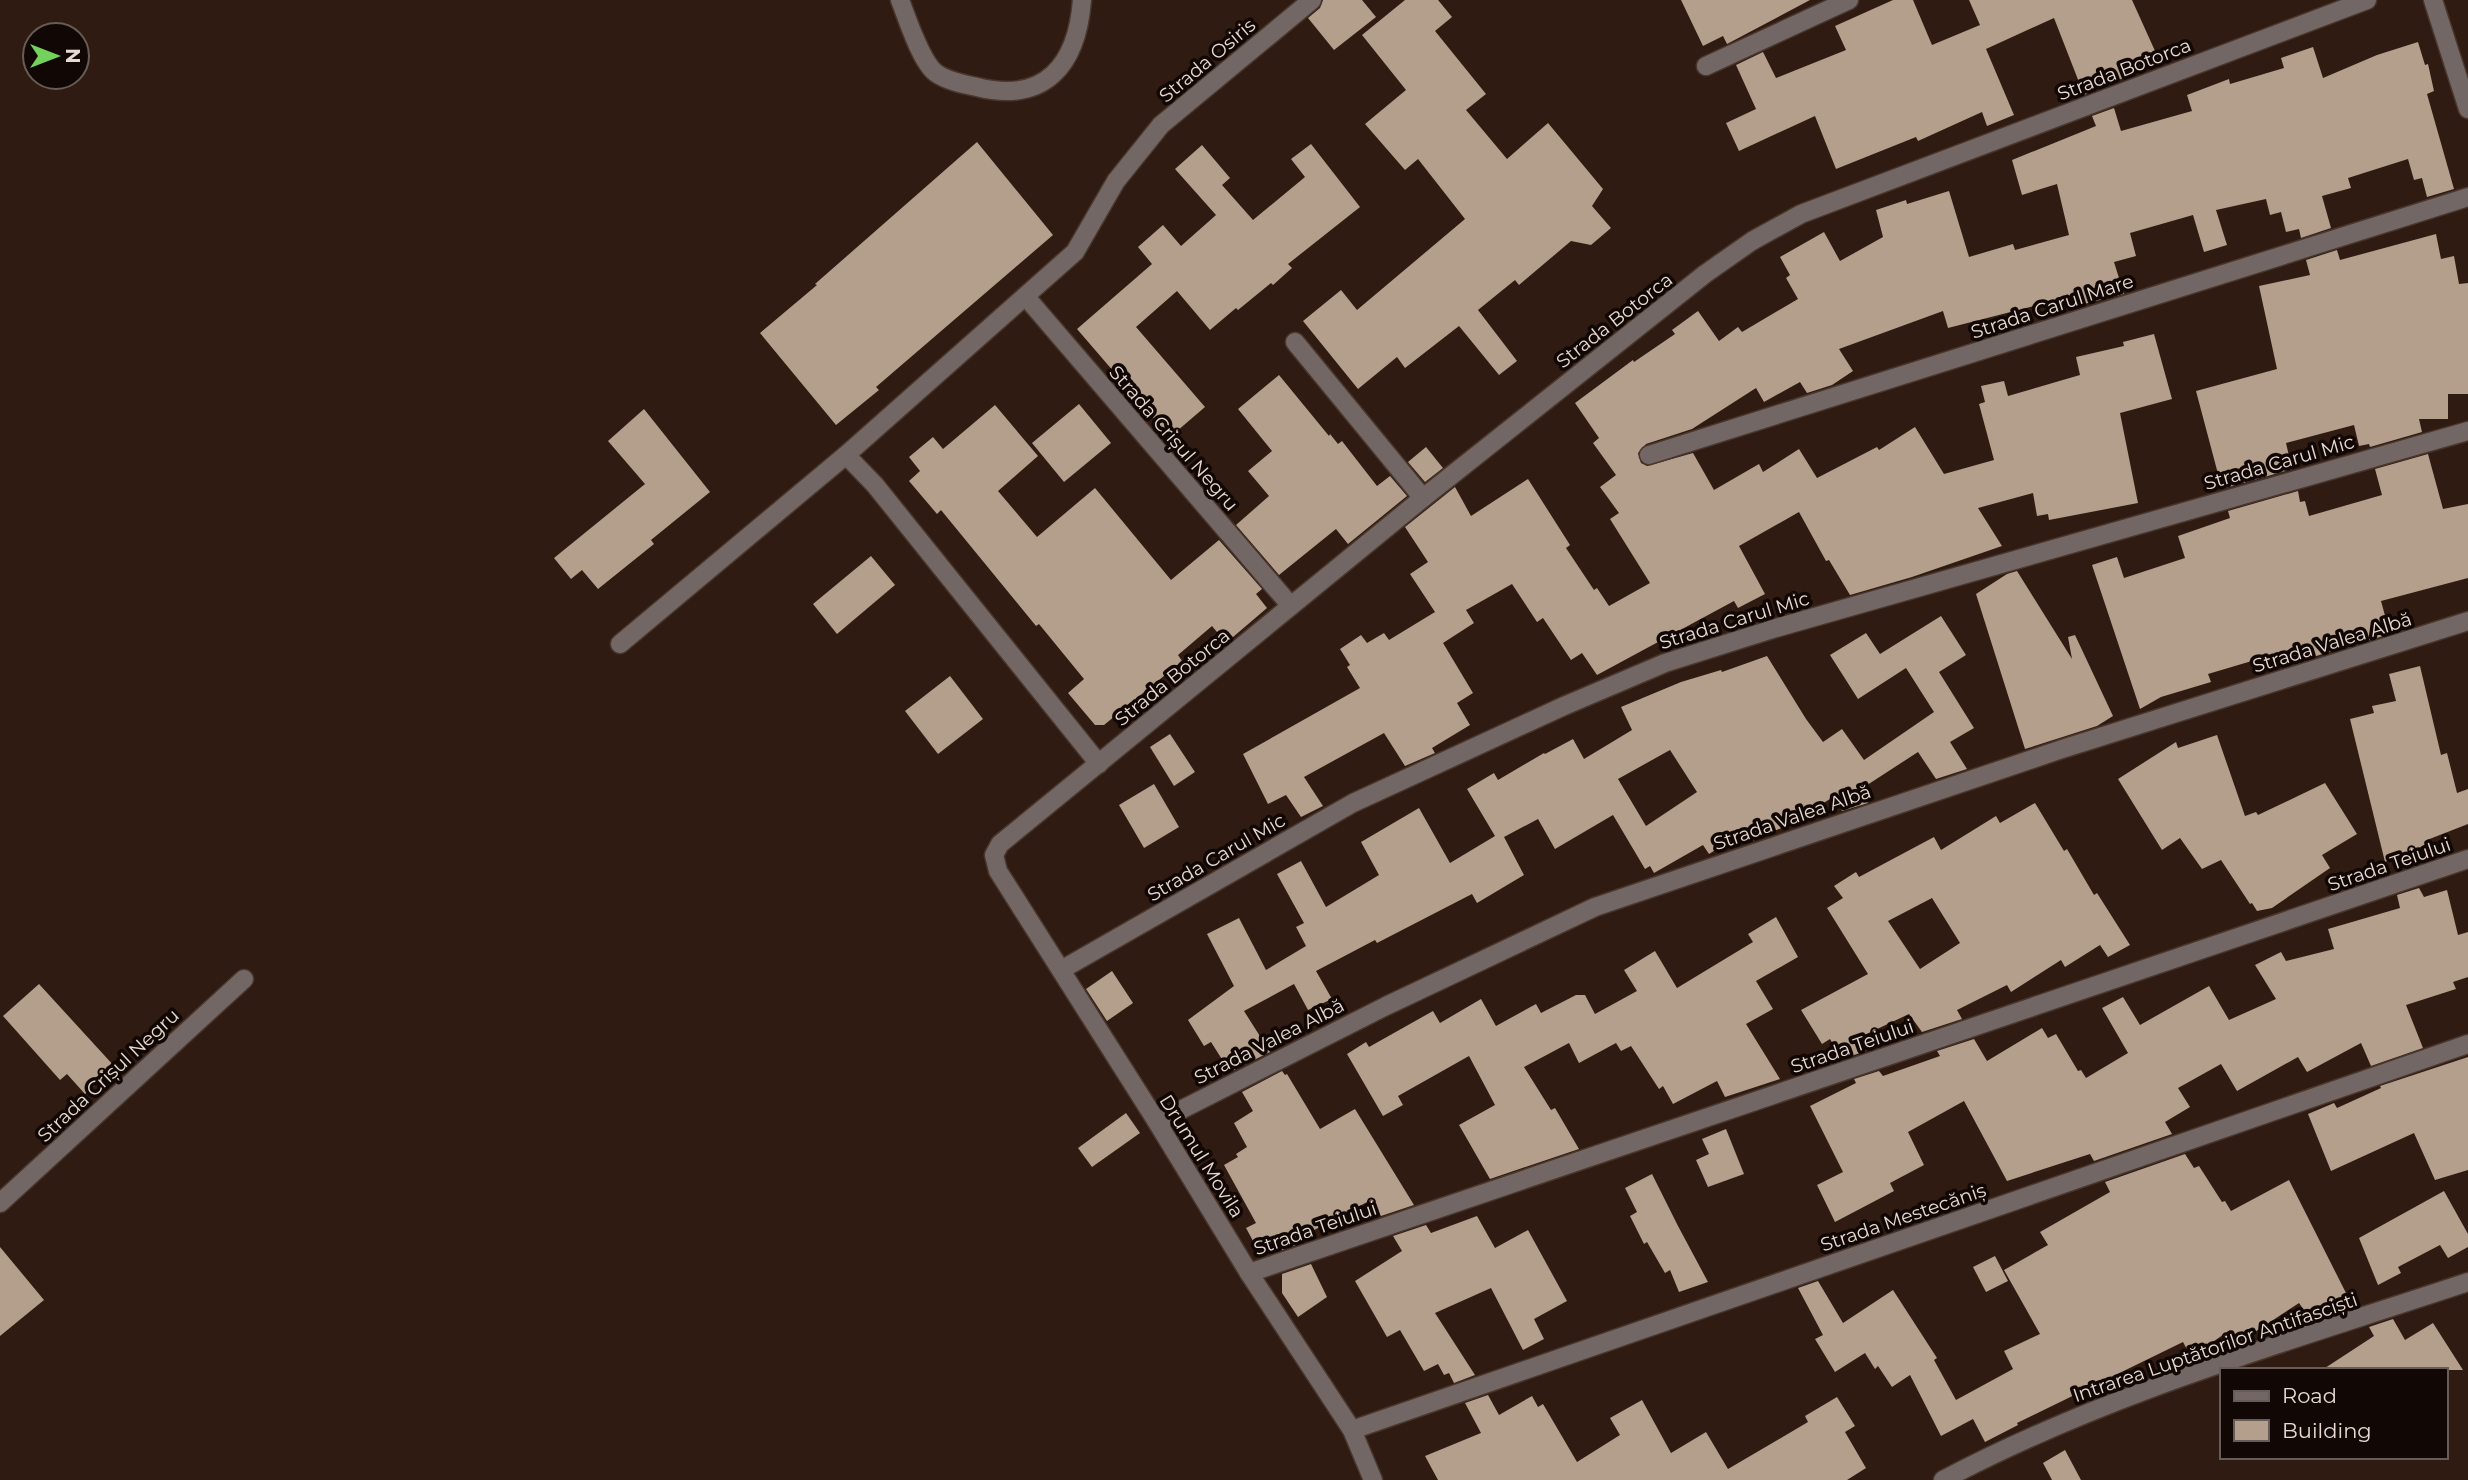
<svg xmlns="http://www.w3.org/2000/svg" width="2468" height="1480" viewBox="0 0 2468 1480" font-family="Montserrat,sans-serif">
	<rect width="100%" height="100%" fill="#2f1b11"/>
	<g fill="#b49f8c" fill-rule="evenodd">
		<path d="M 1323,0 L 1362,0 L 1376,17 L 1334,50 L 1308,18 L 1320,8 Z"/>
		<path d="M 1405,0 L 1438,0 L 1452,17 L 1435,31 L 1486,94 L 1466,110 L 1507,159 L 1548,123 L 1603,189 L 1592,206 L 1611,228 L 1591,245 L 1571,241 L 1519,285 L 1515,280 L 1478,310 L 1517,361 L 1499,375 L 1459,326 L 1405,368 L 1397,357 L 1358,389 L 1303,321 L 1341,290 L 1357,310 L 1465,219 L 1418,159 L 1405,170 L 1365,124 L 1406,90 L 1362,35 Z"/>
		<path d="M 1681,0 L 1810,0 L 1727,44 L 1723,36 L 1703,46 Z"/>
		<path d="M 1893,0 L 1913,0 L 1932,45 L 1980,25 L 1969,0 L 2132,0 L 2160,62 L 2084,95 L 2054,18 L 1986,49 L 2014,115 L 1987,126 L 1982,112 L 1918,141 L 1916,137 L 1836,169 L 1815,116 L 1739,151 L 1726,123 L 1756,109 L 1736,65 L 1763,52 L 1776,78 L 1846,50 L 1835,26 Z"/>
		<path d="M 2418,42 L 2425,65 L 2428,64 L 2434,91 L 2427,94 L 2454,189 L 2427,197 L 2422,178 L 2414,180 L 2408,159 L 2348,178 L 2351,188 L 2322,196 L 2331,228 L 2301,238 L 2299,229 L 2286,232 L 2281,212 L 2270,215 L 2266,199 L 2216,210 L 2227,245 L 2204,252 L 2193,215 L 2130,233 L 2136,256 L 2114,262 L 2124,294 L 2056,311 L 2053,301 L 1948,328 L 1943,311 L 1839,349 L 1853,371 L 1832,385 L 1807,393 L 1800,382 L 1764,402 L 1756,388 L 1692,429 L 1646,444 L 1638,453 L 1641,463 L 1647,466 L 1693,453 L 1714,490 L 1759,464 L 1763,472 L 1799,449 L 1817,478 L 1877,447 L 1879,450 L 1915,427 L 1944,474 L 1994,460 L 1979,404 L 1985,402 L 1981,386 L 2004,381 L 2008,396 L 2080,375 L 2076,357 L 2124,346 L 2123,342 L 2154,334 L 2172,399 L 2120,413 L 2138,503 L 2049,520 L 2048,514 L 2037,516 L 2033,493 L 1978,508 L 2002,546 L 1912,577 L 1850,595 L 1829,560 L 1826,561 L 1799,512 L 1739,546 L 1765,594 L 1738,608 L 1734,601 L 1597,675 L 1582,653 L 1571,660 L 1543,618 L 1537,622 L 1512,584 L 1466,610 L 1474,623 L 1443,643 L 1473,693 L 1457,703 L 1470,725 L 1432,748 L 1435,753 L 1405,766 L 1384,733 L 1304,777 L 1323,806 L 1301,817 L 1286,795 L 1268,804 L 1243,754 L 1360,688 L 1347,667 L 1350,665 L 1340,649 L 1361,635 L 1367,643 L 1384,633 L 1389,640 L 1435,612 L 1410,574 L 1428,562 L 1405,527 L 1455,487 L 1471,516 L 1528,479 L 1570,545 L 1566,548 L 1594,590 L 1597,588 L 1609,606 L 1650,583 L 1610,519 L 1619,513 L 1600,487 L 1616,475 L 1593,443 L 1599,438 L 1575,403 L 1633,360 L 1634,362 L 1675,334 L 1672,330 L 1698,311 L 1719,341 L 1738,327 L 1742,332 L 1798,299 L 1786,278 L 1790,275 L 1780,257 L 1824,232 L 1840,261 L 1883,237 L 1876,210 L 1906,200 L 1907,204 L 1949,191 L 1969,257 L 2013,244 L 2015,250 L 2069,235 L 2057,184 L 2022,195 L 2012,160 L 2096,126 L 2092,116 L 2114,108 L 2121,131 L 2192,111 L 2187,95 L 2229,79 L 2230,84 L 2284,68 L 2281,58 L 2313,47 L 2323,78 L 2377,55 Z"/>
		<path d="M 977,142 L 1053,235 L 876,387 L 879,390 L 836,425 L 760,333 L 817,285 L 815,284 Z"/>
		<path d="M 1311,144 L 1360,207 L 1288,264 L 1292,268 L 1273,285 L 1271,283 L 1238,310 L 1236,308 L 1210,330 L 1177,291 L 1136,327 L 1205,407 L 1170,437 L 1077,329 L 1152,264 L 1138,247 L 1163,225 L 1181,246 L 1216,215 L 1175,169 L 1202,145 L 1230,178 L 1222,185 L 1253,220 L 1305,177 L 1291,159 Z"/>
		<path d="M 2436,234 L 2441,259 L 2454,256 L 2459,284 L 2468,283 L 2468,394 L 2448,394 L 2448,419 L 2419,419 L 2422,432 L 2370,447 L 2369,444 L 2359,446 L 2354,425 L 2286,443 L 2292,469 L 2222,489 L 2196,391 L 2277,369 L 2259,286 L 2310,275 L 2306,260 L 2337,250 L 2340,260 Z"/>
		<path d="M 1279,375 L 1329,436 L 1330,434 L 1338,444 L 1342,441 L 1377,486 L 1390,476 L 1407,496 L 1348,544 L 1336,529 L 1279,575 L 1236,525 L 1269,496 L 1248,471 L 1272,451 L 1238,409 Z"/>
		<path d="M 1079,404 L 1111,443 L 1064,482 L 1032,443 Z"/>
		<path d="M 995,405 L 1038,456 L 998,491 L 1037,537 L 1095,488 L 1171,580 L 1219,540 L 1262,589 L 1256,594 L 1267,608 L 1226,643 L 1212,626 L 1178,655 L 1182,661 L 1159,680 L 1104,725 L 1095,725 L 1068,693 L 1084,679 L 1039,624 L 1036,626 L 941,510 L 937,514 L 909,481 L 920,471 L 909,457 L 933,437 L 943,449 Z"/>
		<path d="M 644,409 L 710,492 L 651,540 L 654,544 L 598,589 L 582,570 L 571,579 L 554,558 L 645,484 L 608,441 Z"/>
		<path d="M 1426,447 L 1443,468 L 1425,482 L 1408,462 Z"/>
		<path d="M 2428,454 L 2443,509 L 2468,504 L 2468,578 L 2381,601 L 2390,634 L 2296,662 L 2292,649 L 2208,674 L 2211,682 L 2161,697 L 2140,709 L 2092,565 L 2117,557 L 2124,578 L 2185,558 L 2178,536 L 2230,518 L 2228,511 L 2298,491 L 2300,502 L 2305,501 L 2309,516 L 2382,495 L 2375,469 Z"/>
		<path d="M 871,556 L 895,585 L 837,634 L 813,604 Z"/>
		<path d="M 2017,571 L 2072,659 L 2068,637 L 2075,635 L 2113,716 L 2097,726 L 2025,749 L 1976,594 L 2007,574 Z"/>
		<path d="M 1941,616 L 1966,655 L 1939,672 L 1974,728 L 1950,742 L 1967,769 L 1936,779 L 1918,752 L 1861,789 L 1868,803 L 1842,811 L 1838,803 L 1834,805 L 1830,799 L 1788,825 L 1752,841 L 1746,831 L 1709,854 L 1703,845 L 1654,873 L 1650,866 L 1645,869 L 1613,815 L 1555,849 L 1538,819 L 1504,837 L 1524,875 L 1477,903 L 1472,894 L 1377,943 L 1375,940 L 1316,971 L 1332,999 L 1308,1010 L 1294,984 L 1244,1011 L 1270,1052 L 1230,1072 L 1211,1042 L 1204,1046 L 1188,1020 L 1234,986 L 1207,934 L 1239,918 L 1266,970 L 1306,946 L 1296,927 L 1304,923 L 1277,874 L 1301,861 L 1326,907 L 1379,875 L 1361,842 L 1419,808 L 1450,863 L 1495,836 L 1467,789 L 1494,773 L 1498,780 L 1544,753 L 1545,754 L 1573,739 L 1584,759 L 1632,730 L 1621,707 L 1681,682 L 1721,670 L 1722,672 L 1767,656 L 1806,719 L 1823,742 L 1842,729 L 1864,760 L 1934,712 L 1906,668 L 1858,699 L 1830,655 L 1866,633 L 1880,654 ZM 1670,750 L 1697,792 L 1646,826 L 1618,779 Z"/>
		<path d="M 2420,666 L 2441,755 L 2447,753 L 2457,793 L 2468,789 L 2468,824 L 2427,840 L 2428,844 L 2385,862 L 2350,719 L 2374,713 L 2372,706 L 2396,701 L 2389,674 Z"/>
		<path d="M 950,676 L 983,719 L 938,754 L 905,711 Z"/>
		<path d="M 1170,734 L 1195,772 L 1174,786 L 1150,747 Z"/>
		<path d="M 2217,735 L 2245,816 L 2256,812 L 2258,815 L 2325,783 L 2357,834 L 2322,855 L 2330,868 L 2272,908 L 2257,911 L 2252,903 L 2250,904 L 2221,860 L 2202,869 L 2180,838 L 2162,850 L 2118,779 L 2176,742 L 2178,748 Z"/>
		<path d="M 1154,784 L 1179,827 L 1144,848 L 1119,805 Z"/>
		<path d="M 2035,803 L 2064,851 L 2067,849 L 2094,895 L 2097,893 L 2130,945 L 2108,957 L 2100,945 L 2065,967 L 2061,960 L 2011,992 L 2007,985 L 1957,1010 L 1962,1019 L 1922,1032 L 1909,1014 L 1858,1038 L 1866,1051 L 1842,1059 L 1830,1039 L 1822,1044 L 1801,1010 L 1868,974 L 1827,908 L 1843,898 L 1834,886 L 1856,872 L 1859,877 L 1934,837 L 1941,850 L 1996,816 L 2000,823 ZM 1932,898 L 1960,943 L 1920,969 L 1888,921 Z"/>
		<path d="M 2419,888 L 2424,897 L 2447,890 L 2458,935 L 2468,932 L 2468,977 L 2453,982 L 2456,989 L 2406,1005 L 2423,1048 L 2371,1066 L 2361,1043 L 2307,1072 L 2298,1057 L 2237,1091 L 2221,1064 L 2178,1088 L 2190,1107 L 2165,1122 L 2172,1134 L 2094,1161 L 2090,1154 L 2007,1181 L 1964,1101 L 1908,1132 L 1924,1165 L 1890,1183 L 1894,1191 L 1835,1222 L 1817,1185 L 1843,1172 L 1810,1106 L 1856,1083 L 1854,1079 L 1879,1071 L 1883,1076 L 1940,1056 L 1937,1051 L 1974,1039 L 1987,1061 L 2042,1028 L 2048,1038 L 2056,1034 L 2078,1071 L 2081,1070 L 2086,1078 L 2128,1053 L 2102,1008 L 2123,997 L 2140,1025 L 2209,986 L 2229,1020 L 2276,999 L 2255,965 L 2281,952 L 2286,961 L 2334,949 L 2328,929 L 2400,908 L 2397,895 Z"/>
		<path d="M 1776,917 L 1798,957 L 1756,981 L 1773,1009 L 1746,1024 L 1780,1079 L 1725,1097 L 1717,1081 L 1673,1104 L 1663,1086 L 1659,1089 L 1631,1046 L 1621,1051 L 1616,1043 L 1579,1063 L 1569,1043 L 1524,1067 L 1551,1110 L 1555,1108 L 1579,1149 L 1490,1179 L 1459,1125 L 1495,1105 L 1469,1056 L 1398,1096 L 1403,1105 L 1383,1116 L 1347,1054 L 1366,1042 L 1369,1047 L 1433,1011 L 1440,1023 L 1481,999 L 1496,1026 L 1536,1004 L 1541,1013 L 1576,995 L 1585,995 L 1595,1014 L 1637,991 L 1624,970 L 1655,951 L 1677,988 L 1753,942 L 1748,934 Z"/>
		<path d="M 1112,971 L 1133,1003 L 1107,1021 L 1086,989 Z"/>
		<path d="M 39,984 L 115,1067 L 85,1094 L 67,1074 L 60,1080 L 3,1016 Z"/>
		<path d="M 2468,1057 L 2468,1170 L 2435,1180 L 2414,1133 L 2331,1171 L 2308,1114 L 2334,1103 L 2337,1108 L 2381,1088 L 2380,1086 Z"/>
		<path d="M 1282,1071 L 1285,1075 L 1287,1074 L 1320,1129 L 1355,1109 L 1414,1205 L 1381,1216 L 1371,1200 L 1299,1238 L 1302,1243 L 1282,1250 L 1282,1240 L 1259,1252 L 1246,1228 L 1256,1223 L 1224,1165 L 1238,1157 L 1236,1154 L 1247,1147 L 1234,1123 L 1253,1111 L 1242,1092 Z"/>
		<path d="M 1126,1113 L 1140,1133 L 1092,1167 L 1078,1148 Z"/>
		<path d="M 1726,1129 L 1744,1174 L 1708,1187 L 1696,1160 L 1709,1154 L 1702,1139 Z"/>
		<path d="M 2185,1154 L 2194,1168 L 2199,1166 L 2222,1202 L 2225,1201 L 2231,1211 L 2289,1180 L 2347,1295 L 2336,1302 L 2306,1313 L 2299,1303 L 2238,1343 L 2230,1330 L 2191,1357 L 2183,1342 L 2017,1423 L 2018,1425 L 1985,1442 L 1973,1419 L 1941,1436 L 1910,1375 L 1892,1387 L 1878,1366 L 1875,1369 L 1865,1353 L 1835,1372 L 1815,1339 L 1823,1335 L 1798,1288 L 1818,1281 L 1843,1323 L 1893,1290 L 1937,1358 L 1934,1360 L 1956,1400 L 2013,1369 L 2004,1351 L 2040,1334 L 2004,1270 L 2048,1245 L 2040,1232 L 2110,1192 L 2105,1182 Z"/>
		<path d="M 1652,1174 L 1678,1226 L 1708,1282 L 1679,1292 L 1670,1270 L 1665,1273 L 1647,1242 L 1644,1244 L 1630,1216 L 1637,1212 L 1625,1188 Z"/>
		<path d="M 2444,1191 L 2468,1234 L 2468,1247 L 2448,1258 L 2440,1245 L 2398,1267 L 2401,1273 L 2378,1285 L 2359,1238 Z"/>
		<path d="M 1477,1216 L 1495,1248 L 1528,1230 L 1567,1301 L 1534,1319 L 1544,1339 L 1523,1350 L 1491,1288 L 1435,1313 L 1475,1375 L 1454,1383 L 1449,1373 L 1444,1375 L 1438,1364 L 1424,1371 L 1400,1330 L 1387,1337 L 1355,1281 L 1402,1251 L 1393,1236 L 1426,1225 L 1431,1233 Z"/>
		<path d="M 0,1247 L 44,1300 L 0,1336 Z"/>
		<path d="M 1995,1256 L 2008,1281 L 1986,1292 L 1973,1267 Z"/>
		<path d="M 1311,1264 L 1327,1297 L 1298,1317 L 1282,1293 L 1282,1274 Z"/>
		<path d="M 2393,1319 L 2405,1340 L 2433,1323 L 2463,1370 L 2322,1370 L 2374,1336 L 2369,1327 Z"/>
		<path d="M 1488,1395 L 1499,1415 L 1532,1396 L 1538,1407 L 1543,1404 L 1577,1462 L 1620,1435 L 1610,1418 L 1642,1400 L 1671,1453 L 1706,1432 L 1728,1469 L 1808,1422 L 1805,1416 L 1837,1397 L 1855,1426 L 1845,1432 L 1866,1468 L 1847,1480 L 1438,1480 L 1425,1456 L 1481,1433 L 1465,1403 Z"/>
		<path d="M 2065,1450 L 2081,1480 L 2052,1480 L 2043,1463 Z"/>
	</g>
	<g fill="none" stroke-linecap="round" stroke-linejoin="round">
		<g stroke="#49362c" stroke-width="21">
			<g id="minor">
				<path d="M 900,0 C 907,18 921,62 936,73 C 947,81 963,84 977,87 C 1045,104 1077,65 1082,0"/>
				<path d="M 2433,0 L 2468,109"/>
				<path d="M 1706,66 L 1849,0"/>
				<path d="M 1026,297 L 1291,606"/>
				<path d="M 1295,342 L 1423,498"/>
				<path d="M 846,455 L 875,485 L 1099,764"/>
				<path d="M 1649,455 L 2468,197"/>
				<path d="M 620,644 L 846,455 L 1075,252 L 1116,181 L 1161,125 L 1312,0"/>
				<path d="M 1061,970 L 1353,803 L 1564,706 L 1665,663 L 1776,628 L 2468,431"/>
				<path d="M 1157,1122 L 1386,1006 L 1595,907 L 2062,749 L 2468,621"/>
				<path d="M 0,1203 L 244,979"/>
				<path d="M 1249,1273 L 2468,859"/>
				<path d="M 1352,1430 L 2468,1044"/>
				<path d="M 1373,1480 L 1352,1430 L 1249,1273 L 1157,1122 L 998,871 L 994,855 L 1000,844 L 1423,498 L 1705,274 L 1752,241 L 1801,214 L 2367,0"/>
				<path d="M 1943,1480 C 2109,1392 2291,1341 2468,1282"/>
			</g>
		</g>
		<use href="#minor" stroke="#736765" stroke-width="18"/>
	</g>
	<g text-anchor="middle" stroke-width="7" stroke-linejoin="round" paint-order="stroke">
		<g font-size="19" fill="#e8dad3" stroke="#110805">
			<text transform="translate(1207 60) rotate(-40)" y="7">Strada Osiris</text>
			<text transform="translate(2124 69) rotate(-21)" y="7">Strada Botorca</text>
			<text transform="translate(2052 306) rotate(-18)" y="7">Strada Carul Mare</text>
			<text transform="translate(1614 320) rotate(-38)" y="7">Strada Botorca</text>
			<text transform="translate(1174 438) rotate(49)" y="7">Strada Crișul Negru</text>
			<text transform="translate(2279 462) rotate(-16)" y="7">Strada Carul Mic</text>
			<text transform="translate(1734 620) rotate(-17)" y="7">Strada Carul Mic</text>
			<text transform="translate(2332 642) rotate(-17)" y="7">Strada Valea Albă</text>
			<text transform="translate(1172 677) rotate(-39)" y="7">Strada Botorca</text>
			<text transform="translate(1792 817) rotate(-19)" y="7">Strada Valea Albă</text>
			<text transform="translate(1216 857) rotate(-30)" y="7">Strada Carul Mic</text>
			<text transform="translate(2389 864) rotate(-19)" y="7">Strada Teiului</text>
			<text transform="translate(1269 1041) rotate(-27)" y="7">Strada Valea Albă</text>
			<text transform="translate(1852 1046) rotate(-19)" y="7">Strada Teiului</text>
			<text transform="translate(108 1075) rotate(-43)" y="7">Strada Crișul Negru</text>
			<text transform="translate(1202 1156) rotate(58)" y="7">Drumul Movila</text>
			<text transform="translate(1903 1217) rotate(-19)" y="7">Strada Mestecăniș</text>
			<text transform="translate(1315 1228) rotate(-19)" y="7">Strada Teiului</text>
			<text transform="translate(2215 1347) rotate(-19)" y="7">Intrarea Luptătorilor Antifasciști</text>
		</g>
	</g>
	<rect x="2220" y="1368" width="228" height="91" fill="#110805" stroke="#675c57" stroke-width="2"/>
	<rect x="2234" y="1391" width="35" height="10" fill="#736765" stroke="#675c57" stroke-width="2"/>
	<text x="2282" y="1403" font-size="21" fill="#e8dad3">Road</text>
	<rect x="2234" y="1420" width="35" height="21" fill="#b49f8c" stroke="#675c57" stroke-width="2"/>
	<text x="2282" y="1438" font-size="21" fill="#e8dad3">Building</text>
	<g transform="translate(56 56) rotate(90)"><circle r="33" fill="#110805" stroke="#675c57" stroke-width="2"/>
	<path d="M0-5L12 26L0 18L-12 26Z" fill="#74d25c"/>
	<text y="-10" font-size="19" font-weight="bold" text-anchor="middle" fill="#e8dad3">N</text>
	</g>
</svg>
